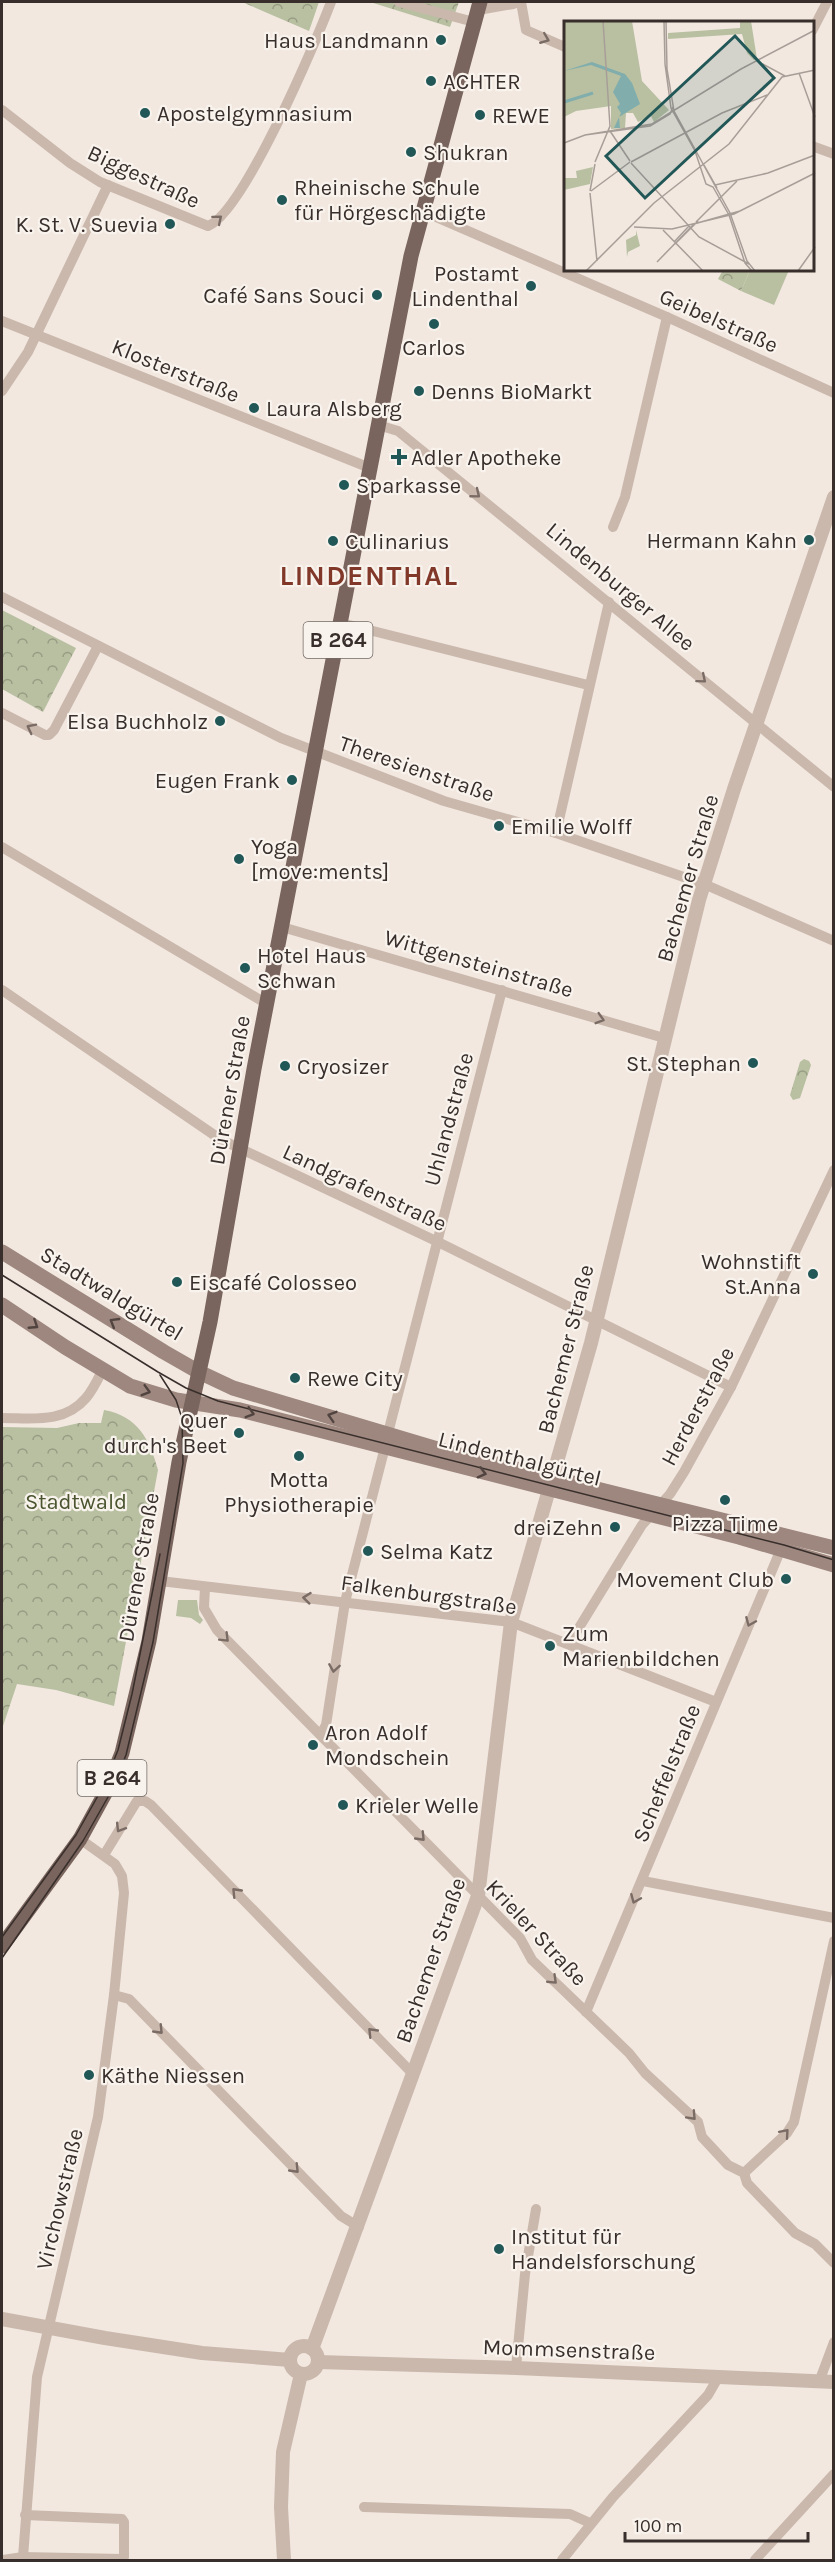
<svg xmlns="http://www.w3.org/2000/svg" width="835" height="2562" viewBox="0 0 835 2562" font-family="Karla,sans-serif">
	<defs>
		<pattern id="park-crowns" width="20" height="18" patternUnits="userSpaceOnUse" patternTransform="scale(1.5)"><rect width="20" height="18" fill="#b8c0a1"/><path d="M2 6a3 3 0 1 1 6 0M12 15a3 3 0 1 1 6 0" fill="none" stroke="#979c83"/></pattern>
	</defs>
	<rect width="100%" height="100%" fill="#f2e8e0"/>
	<g fill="#b8c0a1">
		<path d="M 750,270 L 789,270 L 774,305 L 741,291 Z"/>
		<path d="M 178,1600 L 197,1600 L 199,1615 L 203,1620 L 200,1624 L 191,1618 L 176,1616 Z"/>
	</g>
	<g fill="url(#park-crowns)">
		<path d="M 242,2 L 319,2 L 309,31 Z"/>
		<path d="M 370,2 L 459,2 L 450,27 Z"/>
		<path d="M 723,270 L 750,270 L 741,291 L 718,279 Z"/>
		<path d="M 2,610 L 76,648 L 43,712 L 2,689 Z"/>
		<path d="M 804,1059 L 809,1061 L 811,1065 L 800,1098 L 793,1100 L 790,1095 L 800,1062 Z"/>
		<path d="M 104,1410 C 138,1416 150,1440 158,1470 L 114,1706 L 56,1690 L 17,1684 L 2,1729 L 2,1427 L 57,1428 L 79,1423 L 101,1423 Z"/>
	</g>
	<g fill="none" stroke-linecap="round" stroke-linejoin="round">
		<g stroke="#cab8ac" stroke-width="10">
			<path d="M 399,2 L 474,22"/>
			<path d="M 521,2 L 526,30 L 565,47"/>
			<path d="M 812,31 L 827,2"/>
			<path d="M 2,110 L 70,163 L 100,182 L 208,226 C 243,213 316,42 331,2"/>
			<path d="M 812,146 L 834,154"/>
			<path d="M 422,211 L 667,317 L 834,393"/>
			<path d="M 2,321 L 370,468"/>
			<path d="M 2,391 L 28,352 L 108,185"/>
			<path d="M 378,425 L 398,431 L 834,787"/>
			<path d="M 613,527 L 625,497 L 667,317"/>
			<path d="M 2,597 L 281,738 L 444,801 L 556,833 L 704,884 L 834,941"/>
			<path d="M 341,623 L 588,685"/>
			<path d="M 2,713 L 45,735 L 49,735 L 54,730 L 98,646"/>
			<path d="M 556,833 L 609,602"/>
			<path d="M 2,847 L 267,1004"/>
			<path d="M 282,927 L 664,1038"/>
			<path d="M 2,990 L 220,1139 L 436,1241 L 731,1387"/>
			<path d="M 2,1418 C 32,1418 64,1424 86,1398 C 93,1390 98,1379 103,1369"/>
			<path d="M 388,1433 L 502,990"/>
			<path d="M 160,1581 L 511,1622 L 716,1702"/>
			<path d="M 205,1587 L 204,1608 L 217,1630 L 520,1938 L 532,1960 L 629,2053 L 645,2073 L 698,2122 L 702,2137 L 728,2165 L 744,2173 L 747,2183 L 795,2233 L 815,2244 L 834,2263"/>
			<path d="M 569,1644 L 642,1525 L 670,1494 L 684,1472 L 731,1387 L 834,1170"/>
			<path d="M 321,1734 L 326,1725 L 345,1602 L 385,1447"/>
			<path d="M 104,1855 L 137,1801 L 145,1801 L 151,1805 L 413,2074"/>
			<path d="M 643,1881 L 834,1918"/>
			<path d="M 114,1995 L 129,1999 L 341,2216 L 359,2227"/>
			<path d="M 586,2012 L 781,1549"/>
			<path d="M 744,2173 L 787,2133 L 794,2122 L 834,1941"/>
			<path d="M 516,2368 L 525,2274 L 536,2209"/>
			<path d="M 819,2382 L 834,2342"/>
			<path d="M 364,2507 L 570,2514 L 590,2523"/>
			<path d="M 23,2557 L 37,2377 L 98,2117 L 114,1995 L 124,1893 L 122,1876 L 115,1864 L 80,1839"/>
			<path d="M 3,2560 L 23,2557 L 122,2559 L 124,2557 L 124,2522 L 122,2519 L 25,2515"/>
			<path d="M 562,2560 L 613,2497 L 708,2395 L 719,2376"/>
			<path d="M 755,2560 L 834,2474"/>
		</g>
		<g stroke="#cab8ac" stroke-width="14">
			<path d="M 478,8 L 513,2"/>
			<path d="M 2,2319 L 105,2338 L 202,2353 L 290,2360"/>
			<circle cx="304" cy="2360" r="14"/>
			<path d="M 312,2349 L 478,1896 L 511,1622 L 591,1343 L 699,900 L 734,789 L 834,497"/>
			<path d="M 318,2362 L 516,2368 L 834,2382"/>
			<path d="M 284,2560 L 281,2507 L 283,2452 L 301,2374"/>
		</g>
		<g stroke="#9d877e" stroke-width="15">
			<path d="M 2,1252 L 164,1352 L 199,1372 L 233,1388 L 444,1451 L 834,1548"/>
			<path d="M 2,1305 L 65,1347 L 130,1386 L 176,1400 L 240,1410 L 739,1537 L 834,1565"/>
		</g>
		<path stroke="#79655d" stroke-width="15" d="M 2,1946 L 80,1839 L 108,1788 L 122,1753 L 149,1641 L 179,1462 L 210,1322 L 254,1069 L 411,256 L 480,2"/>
		<g stroke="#382e2b" stroke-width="1.5">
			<path d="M 2,1275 L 158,1372 L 186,1388 L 218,1401 L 784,1545 L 834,1560"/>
			<path d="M 2,1937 L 76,1835 L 104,1785 L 118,1750 L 132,1694 L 160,1554"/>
			<path d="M 2,1958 L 83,1841 L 112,1790 L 126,1755 L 153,1642 L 183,1463 L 182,1418 L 176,1400 L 160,1375"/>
		</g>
	</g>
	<defs><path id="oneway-chevron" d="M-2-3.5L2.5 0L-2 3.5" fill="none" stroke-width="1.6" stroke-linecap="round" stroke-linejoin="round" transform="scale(1.5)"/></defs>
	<g stroke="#7a6c65">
		<use href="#oneway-chevron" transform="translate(545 39) rotate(22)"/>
		<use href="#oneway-chevron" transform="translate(218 219) rotate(-40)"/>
		<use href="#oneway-chevron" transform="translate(476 494) rotate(39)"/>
		<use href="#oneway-chevron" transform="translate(702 679) rotate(40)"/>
		<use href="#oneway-chevron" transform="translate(31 728) rotate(-153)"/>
		<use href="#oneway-chevron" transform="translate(600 1019) rotate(17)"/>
		<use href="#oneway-chevron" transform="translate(307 1598) rotate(-174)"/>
		<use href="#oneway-chevron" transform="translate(750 1622) rotate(113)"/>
		<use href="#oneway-chevron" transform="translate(225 1638) rotate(45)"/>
		<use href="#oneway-chevron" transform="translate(334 1668) rotate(99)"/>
		<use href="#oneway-chevron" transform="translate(120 1828) rotate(122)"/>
		<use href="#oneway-chevron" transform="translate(421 1837) rotate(46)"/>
		<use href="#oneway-chevron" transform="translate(236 1892) rotate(-134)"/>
		<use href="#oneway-chevron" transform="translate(635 1899) rotate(113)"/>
		<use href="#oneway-chevron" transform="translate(553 1980) rotate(44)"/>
		<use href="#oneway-chevron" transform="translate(159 2030) rotate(46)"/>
		<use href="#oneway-chevron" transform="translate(372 2032) rotate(-134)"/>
		<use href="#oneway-chevron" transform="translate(692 2116) rotate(47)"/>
		<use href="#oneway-chevron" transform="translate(785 2133) rotate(-49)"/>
		<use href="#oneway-chevron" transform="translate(295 2169) rotate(46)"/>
	</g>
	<g stroke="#514440">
		<use href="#oneway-chevron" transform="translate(114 1322) rotate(-149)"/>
		<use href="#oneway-chevron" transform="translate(34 1325) rotate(33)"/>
		<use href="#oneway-chevron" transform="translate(146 1391) rotate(16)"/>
		<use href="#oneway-chevron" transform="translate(250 1413) rotate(16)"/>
		<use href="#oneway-chevron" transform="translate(332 1416) rotate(-163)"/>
		<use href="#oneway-chevron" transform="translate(482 1473) rotate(15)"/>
	</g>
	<g fill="#225757" stroke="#f9f3ed" stroke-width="2">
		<circle cx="441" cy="40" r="6"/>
		<circle cx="431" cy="81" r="6"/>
		<circle cx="145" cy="113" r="6"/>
		<circle cx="480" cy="115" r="6"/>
		<circle cx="411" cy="152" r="6"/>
		<circle cx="282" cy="200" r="6"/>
		<circle cx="170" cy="224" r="6"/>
		<circle cx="531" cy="286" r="6"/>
		<circle cx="377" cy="295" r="6"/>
		<circle cx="434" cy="324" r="6"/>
		<circle cx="419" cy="391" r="6"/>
		<circle cx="254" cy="408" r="6"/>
		<path d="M396 448h6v6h6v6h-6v6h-6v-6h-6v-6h6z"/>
		<circle cx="344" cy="485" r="6"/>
		<circle cx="809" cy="540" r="6"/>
		<circle cx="333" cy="541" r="6"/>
		<circle cx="220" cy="721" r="6"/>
		<circle cx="292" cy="780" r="6"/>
		<circle cx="499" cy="826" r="6"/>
		<circle cx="239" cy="859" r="6"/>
		<circle cx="245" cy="968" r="6"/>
		<circle cx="753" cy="1063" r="6"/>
		<circle cx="285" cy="1066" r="6"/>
		<circle cx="813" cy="1274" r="6"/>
		<circle cx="177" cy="1282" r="6"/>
		<circle cx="295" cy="1378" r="6"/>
		<circle cx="239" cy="1433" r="6"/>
		<circle cx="299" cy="1456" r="6"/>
		<circle cx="725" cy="1500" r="6"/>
		<circle cx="615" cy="1527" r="6"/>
		<circle cx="368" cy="1551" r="6"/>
		<circle cx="786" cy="1579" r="6"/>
		<circle cx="550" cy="1646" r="6"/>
		<circle cx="313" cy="1745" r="6"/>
		<circle cx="343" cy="1805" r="6"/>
		<circle cx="89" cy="2075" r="6"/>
		<circle cx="499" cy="2249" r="6"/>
	</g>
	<g text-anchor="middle" stroke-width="4.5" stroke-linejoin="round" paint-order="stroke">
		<g fill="#f9f3ed" stroke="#726965" stroke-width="1.5">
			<rect x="303.5" y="622" width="69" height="36" rx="4.5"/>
			<rect x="77.5" y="1760" width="69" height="36" rx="4.5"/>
		</g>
		<g font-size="21" font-weight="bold" fill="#382e2b">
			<text x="338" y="647">B 264</text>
			<text x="112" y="1785">B 264</text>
		</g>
		<g font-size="22" fill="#382e2b" stroke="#f9f3ed" text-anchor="start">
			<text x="429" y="48" text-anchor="end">Haus Landmann</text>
			<text x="443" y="89">ACHTER</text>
			<text x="157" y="121">Apostelgymnasium</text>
			<text x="492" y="123">REWE</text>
			<text x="423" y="160">Shukran</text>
			<text x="294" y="195">Rheinische Schule<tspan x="294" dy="25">für Hörgeschädigte</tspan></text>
			<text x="158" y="232" text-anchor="end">K. St. V. Suevia</text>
			<text x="519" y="281" text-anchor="end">Postamt<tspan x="519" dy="25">Lindenthal</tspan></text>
			<text x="365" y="303" text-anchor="end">Café Sans Souci</text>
			<text x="434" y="355" text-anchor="middle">Carlos</text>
			<text x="431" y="399">Denns BioMarkt</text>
			<text x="266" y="416">Laura Alsberg</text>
			<text x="411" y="465">Adler Apotheke</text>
			<text x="356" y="493">Sparkasse</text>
			<text x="797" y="548" text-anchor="end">Hermann Kahn</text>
			<text x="345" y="549">Culinarius</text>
			<text x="208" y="729" text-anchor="end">Elsa Buchholz</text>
			<text x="280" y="788" text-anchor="end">Eugen Frank</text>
			<text x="511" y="834">Emilie Wolff</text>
			<text x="251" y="854">Yoga<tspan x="251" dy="25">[move:ments]</tspan></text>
			<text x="257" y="963">Hotel Haus<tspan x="257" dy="25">Schwan</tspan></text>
			<text x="741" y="1071" text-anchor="end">St. Stephan</text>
			<text x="297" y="1074">Cryosizer</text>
			<text x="801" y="1269" text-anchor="end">Wohnstift<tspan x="801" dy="25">St.Anna</tspan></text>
			<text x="189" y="1290">Eiscafé Colosseo</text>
			<text x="307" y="1386">Rewe City</text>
			<text x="227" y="1428" text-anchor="end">Quer<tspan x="227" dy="25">durch's Beet</tspan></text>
			<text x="299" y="1487" text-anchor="middle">Motta<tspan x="299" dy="25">Physiotherapie</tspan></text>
			<text x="725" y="1531" text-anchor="middle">Pizza Time</text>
			<text x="603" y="1535" text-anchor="end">dreiZehn</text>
			<text x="380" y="1559">Selma Katz</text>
			<text x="774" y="1587" text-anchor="end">Movement Club</text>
			<text x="562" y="1641">Zum<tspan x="562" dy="25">Marienbildchen</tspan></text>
			<text x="325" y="1740">Aron Adolf<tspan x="325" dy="25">Mondschein</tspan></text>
			<text x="355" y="1813">Krieler Welle</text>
			<text x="101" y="2083">Käthe Niessen</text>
			<text x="511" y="2244">Institut für<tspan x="511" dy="25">Handelsforschung</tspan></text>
		</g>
		<g font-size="22" fill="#382e2b" stroke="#f9f3ed">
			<text transform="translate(144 176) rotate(25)" y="8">Biggestraße</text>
			<text transform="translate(719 320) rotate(24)" y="8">Geibelstraße</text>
			<text transform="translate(176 370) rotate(22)" y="8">Klosterstraße</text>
			<text transform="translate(621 586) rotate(40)" y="8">Lindenburger Allee</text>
			<text transform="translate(417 768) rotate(19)" y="8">Theresienstraße</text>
			<text transform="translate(687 878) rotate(-74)" y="8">Bachemer Straße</text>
			<text transform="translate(479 963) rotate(16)" y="8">Wittgensteinstraße</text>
			<text transform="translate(229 1090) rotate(-80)" y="8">Dürener Straße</text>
			<text transform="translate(448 1119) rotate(-75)" y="8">Uhlandstraße</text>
			<text transform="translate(365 1187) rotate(25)" y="8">Landgrafenstraße</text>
			<text transform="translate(112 1293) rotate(31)" y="8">Stadtwaldgürtel</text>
			<text transform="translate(565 1349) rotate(-76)" y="8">Bachemer Straße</text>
			<text transform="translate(697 1406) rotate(-62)" y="8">Herderstraße</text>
			<text transform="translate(520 1458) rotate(14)" y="8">Lindenthalgürtel</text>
			<text transform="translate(138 1567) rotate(-80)" y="8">Dürener Straße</text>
			<text transform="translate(429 1594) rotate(8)" y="8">Falkenburgstraße</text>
			<text transform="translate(666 1773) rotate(-68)" y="8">Scheffelstraße</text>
			<text transform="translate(537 1932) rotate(47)" y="8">Krieler Straße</text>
			<text transform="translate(430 1960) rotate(-71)" y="8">Bachemer Straße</text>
			<text transform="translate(59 2199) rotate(-77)" y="8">Virchowstraße</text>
			<text transform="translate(569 2349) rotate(2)" y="8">Mommsenstraße</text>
		</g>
		<g font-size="22" fill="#4a5530" stroke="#f9f3ed">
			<text x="76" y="1509">Stadtwald</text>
		</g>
		<g font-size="28" font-weight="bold" letter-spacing="1.5" fill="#823829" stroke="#f9f3ed">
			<text x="369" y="585">LINDENTHAL</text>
		</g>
	</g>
	<g transform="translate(564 21)">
		<rect width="250" height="250" fill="#f2e8e0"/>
		<path d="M 0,0 L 68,0 L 78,60 L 105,89 L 90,101 L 87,95 L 74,101 L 69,92 L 62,92 L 61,107 L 47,108 L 47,85 L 12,90 L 0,96 ZM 176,0 L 187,0 L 193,38 L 190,39 L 183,32 L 178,13 L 104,18 L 104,12 L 176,7 ZM 29,146 L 26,163 L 0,169 L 0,157 L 13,157 L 12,150 ZM 72,209 L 76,225 L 64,231 L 63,236 L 62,219 L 72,214 Z" fill="#b8c0a1"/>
		<path d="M 28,41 L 61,53 L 68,62 L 76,83 L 55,96 L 56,107 L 50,107 L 57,92 L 53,86 L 56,83 L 49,71 L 57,55 L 27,44 L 0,50 Z" fill="#81adac"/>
		<path fill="none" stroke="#81adac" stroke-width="3" d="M 0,81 L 29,72"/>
		<path fill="none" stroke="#a89e98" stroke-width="1.5" d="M 100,0 L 101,43 L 107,87 L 131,130 L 142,163 L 149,166 L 165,194 L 181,242 L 188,250M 102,0 L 103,48 L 110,90 L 166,192 L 183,240 L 191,250M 193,40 L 221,55M 235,52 L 251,96M 46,110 L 66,140M 0,122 L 21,114 L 88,103 L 177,48 L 251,9M 0,122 L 21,114 L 86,105 L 106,93 L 109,86M 31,141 L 46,105 L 39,0M 67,141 L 158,92 L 203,74M 67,142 L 135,216 L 185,243M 140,144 L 153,167M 151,164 L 204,152 L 251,134M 26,170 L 31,143M 27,170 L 66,141M 26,172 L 33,240M 132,201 L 173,160M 70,206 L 108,208 L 170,193 L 251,152M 99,209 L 139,250M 110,221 L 125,205M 111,223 L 134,200M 93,241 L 130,203 L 176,190 L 251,152M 22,250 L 90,182 L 165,123 L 218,56 L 251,49M 234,250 L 251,226"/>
		<path fill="#225757" fill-opacity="0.15" stroke="#225757" stroke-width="3" d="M 171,15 L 210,57 L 81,177 L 42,135 Z"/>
		<rect width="250" height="250" fill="none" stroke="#382e2b" stroke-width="3"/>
	</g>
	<rect width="835" height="2562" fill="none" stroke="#382e2b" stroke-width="6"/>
	<path d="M625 2532v9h183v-9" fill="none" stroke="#382e2b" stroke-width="3"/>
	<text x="634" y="2532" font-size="18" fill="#382e2b" stroke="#f9f3ed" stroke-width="4.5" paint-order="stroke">100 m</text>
</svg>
